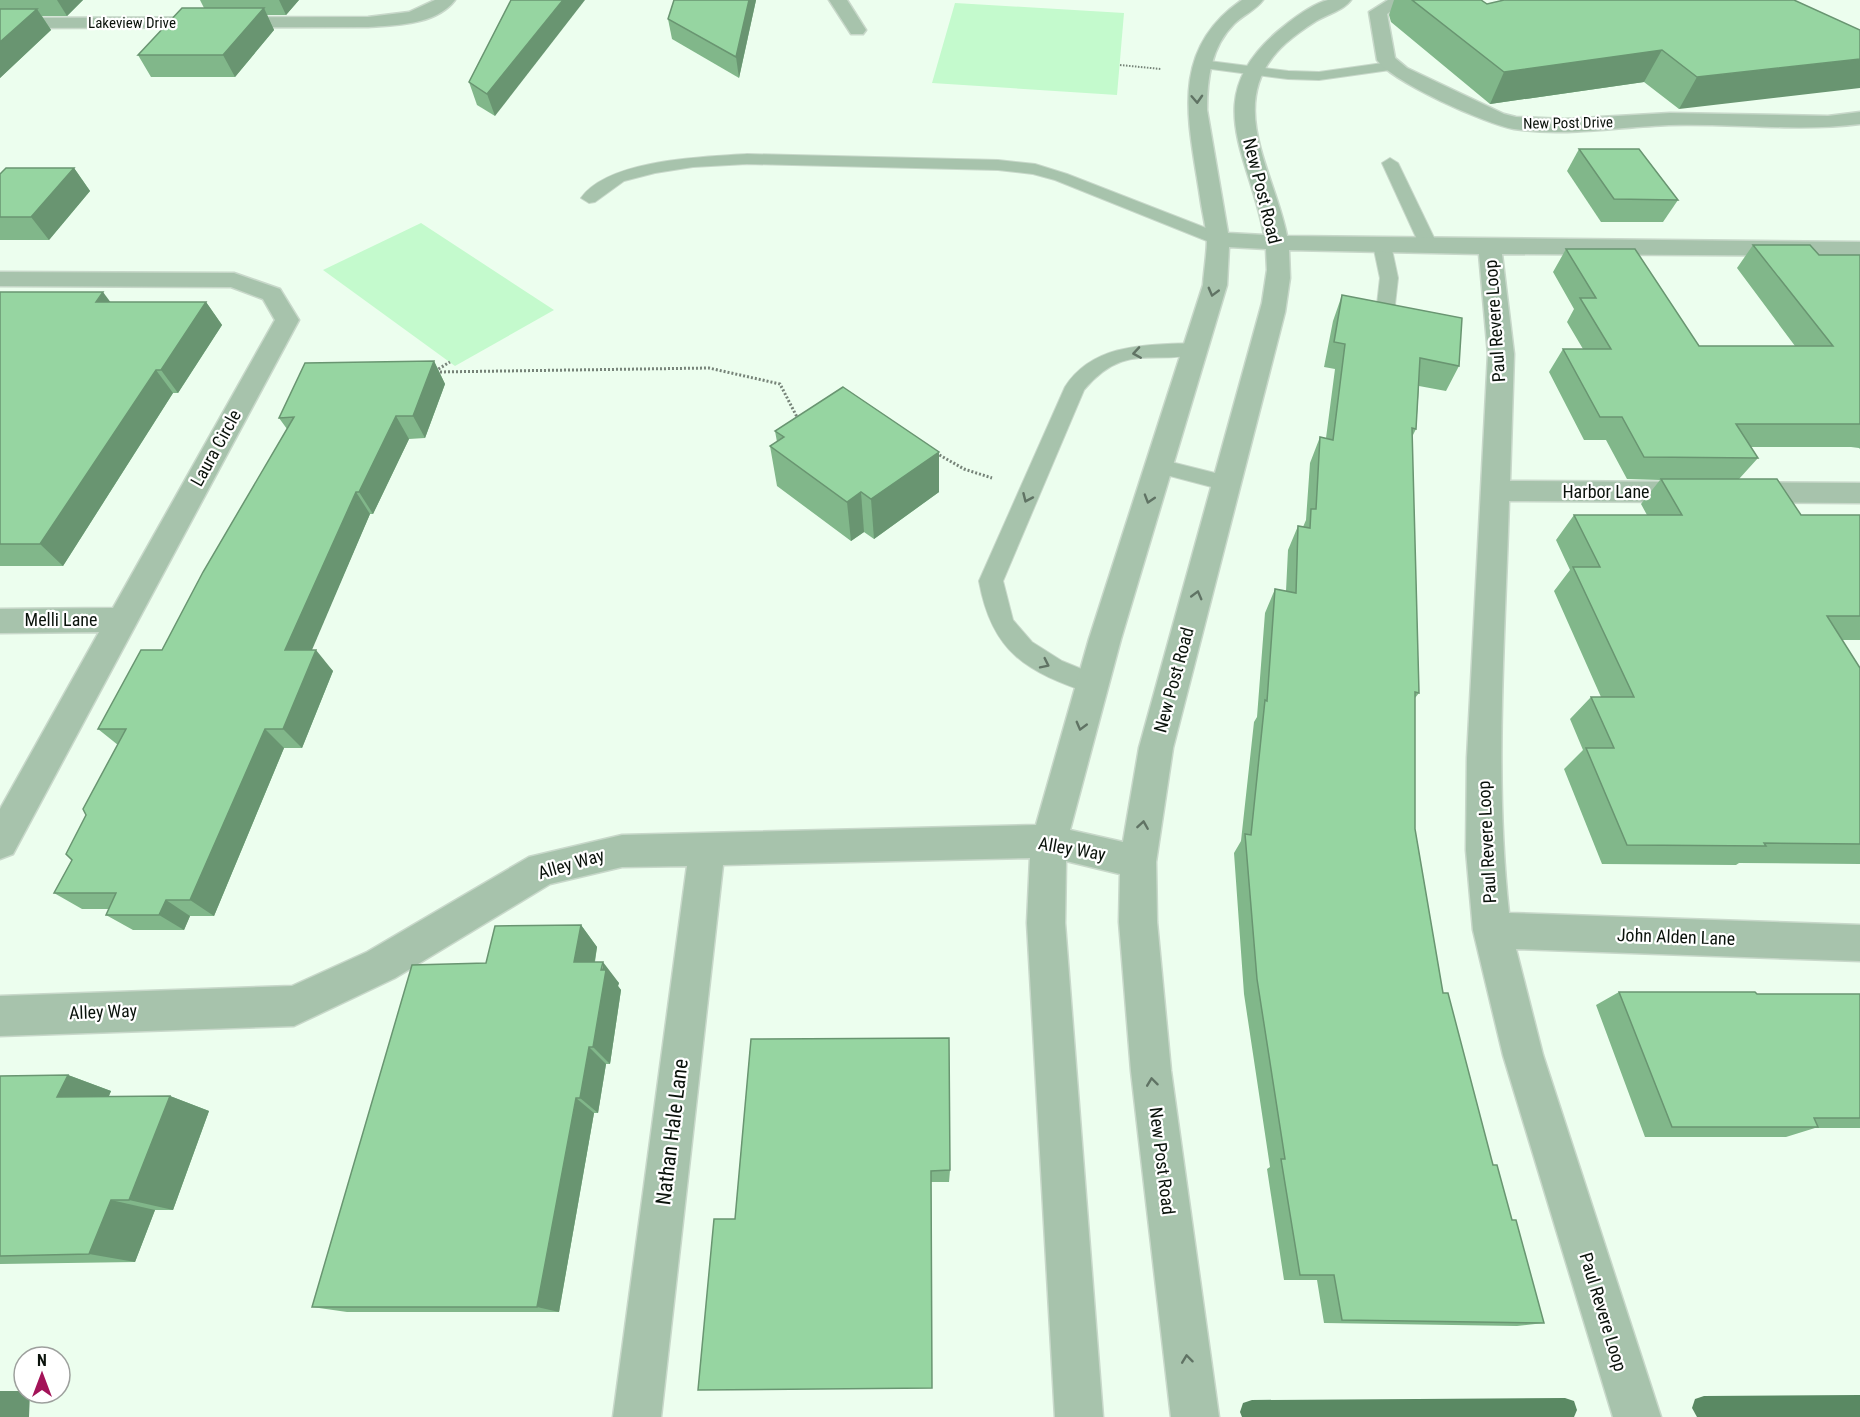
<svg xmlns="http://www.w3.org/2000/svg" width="1860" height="1417" viewBox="0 0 1860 1417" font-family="'Roboto Condensed',sans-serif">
	<rect width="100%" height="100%" fill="#ecfeee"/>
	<g fill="#c4facd">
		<path d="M 955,3 L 1124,13 L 1117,95 L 932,83 Z"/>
		<path d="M 421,223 L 554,310 L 455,366 L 323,270 Z"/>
	</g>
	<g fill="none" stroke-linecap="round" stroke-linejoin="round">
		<g fill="#5a8963" fill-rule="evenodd">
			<path d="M 1860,1395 L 1860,1417 L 1697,1417 L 1692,1408 L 1695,1399 L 1704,1396 Z"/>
			<path d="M 1565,1398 L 1574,1401 L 1577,1410 L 1574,1417 L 1242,1417 L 1240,1412 L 1243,1403 L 1252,1400 Z"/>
		</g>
		<g stroke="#c8d8ca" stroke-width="2">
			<g id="lane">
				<path d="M 1201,60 L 1288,71 L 1319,72 L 1390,62 L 1397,66 L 1390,70 L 1319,80 L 1288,79 L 1196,67 L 1194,64 L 1196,61 Z"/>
				<path d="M 747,154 L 998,160 L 1035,164 L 1067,174 L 1224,235 L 1227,239 L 1224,243 L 1212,243 L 1055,180 L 1033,174 L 998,170 L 747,164 L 693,167 L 655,173 L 624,181 L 595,202 L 589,203 L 581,198 C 609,159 703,157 747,154 Z"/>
				<path d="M 1390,158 L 1398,163 L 1438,246 L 1435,250 L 1423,250 L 1420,246 L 1382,163 Z"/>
				<path d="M 1382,240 L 1388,241 L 1391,245 L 1398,278 L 1393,322 L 1391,326 L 1377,326 L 1375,322 L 1380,278 L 1373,245 L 1376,241 Z"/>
				<path d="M 1196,343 L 1203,345 L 1206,349 L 1203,353 C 1152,366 1126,341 1084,390 L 1003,581 L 1013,620 L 1032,642 L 1062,661 L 1101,677 L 1105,684 L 1101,691 L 1092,694 C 1027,672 992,653 979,581 L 1065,387 C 1094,342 1149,345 1196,343 Z"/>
				<path d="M 1159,459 L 1235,478 L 1238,483 L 1235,488 L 1227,491 L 1151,471 L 1148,466 L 1151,461 Z"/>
			</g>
		</g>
		<g stroke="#c8d8ca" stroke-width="3">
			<g id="street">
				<path d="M 435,0 L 455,0 C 436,25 396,25 368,27 L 0,28 L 0,18 L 368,17 L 409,12 Z"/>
				<path d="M 829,0 L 847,0 L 866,30 L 863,34 L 851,34 Z"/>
				<path d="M 1242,0 L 1263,0 C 1256,10 1243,15 1234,24 C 1211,47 1207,79 1207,110 L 1228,233 L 1264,235 C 1250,155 1199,99 1277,32 C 1290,21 1310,5 1328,0 C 1334,0 1344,0 1351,0 C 1344,10 1326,15 1316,21 C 1305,28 1295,35 1286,43 C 1222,100 1274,170 1287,236 L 1860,242 L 1860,256 L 1502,254 L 1514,354 L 1510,481 L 1860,483 L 1860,503 L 1509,501 C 1505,638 1494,776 1509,913 L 1860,925 L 1860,961 L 1516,949 L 1543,1055 L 1661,1417 L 1613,1417 L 1503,1055 L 1473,930 L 1466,850 L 1467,758 L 1488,354 L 1479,254 L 1289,250 L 1290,278 L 1285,312 L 1173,748 L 1156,862 L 1157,922 L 1171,1071 L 1219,1417 L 1171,1417 L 1131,1071 L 1119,922 L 1120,874 L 1066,861 L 1065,923 L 1103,1417 L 1055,1417 L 1027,923 L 1030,858 L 723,865 L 661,1417 L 613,1417 L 687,866 L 622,867 L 550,884 L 395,978 L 294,1026 L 0,1036 L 0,996 L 292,986 L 367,952 L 529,857 L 622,835 L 1036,825 L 1089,639 L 1203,285 C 1204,270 1207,254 1207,239 C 1206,228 1203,215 1201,203 C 1190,126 1166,52 1242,0 ZM 1229,247 L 1266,249 L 1267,270 L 1262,303 L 1139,748 L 1123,842 L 1070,830 L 1121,639 L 1227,285 Z"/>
				<path d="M 1388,0 L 1431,0 L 1428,4 L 1394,9 L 1387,14 L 1395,58 L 1407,68 L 1504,114 L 1516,117 L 1565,119 L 1670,113 L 1828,116 L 1860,112 L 1860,124 C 1796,132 1733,123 1669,125 C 1618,127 1564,137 1514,129 C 1486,124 1392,82 1377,60 L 1369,12 Z"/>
				<path d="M 0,272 L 234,273 L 280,289 L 299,320 L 13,854 L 0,859 L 0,809 L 99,632 L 0,633 L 0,609 L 113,608 L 275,320 L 263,299 L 231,287 L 0,286 Z"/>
			</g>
		</g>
		<path stroke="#768378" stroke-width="2" stroke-dasharray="1.5 1.5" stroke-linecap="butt" d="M 1120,65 L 1161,69"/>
		<g stroke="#768378" stroke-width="3" stroke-dasharray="2 2" stroke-linecap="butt">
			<path d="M 435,371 L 450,362"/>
			<path d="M 436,372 L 709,368 L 780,384 L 798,419"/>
			<path d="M 936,453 L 964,469 L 992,478"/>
		</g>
		<use href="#lane" fill="#a7c3ac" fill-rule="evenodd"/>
		<use href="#street" fill="#a7c3ac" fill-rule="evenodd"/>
	</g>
	<g fill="#81b78a">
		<path d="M 0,0 L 83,0 L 67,16 L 42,16 L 51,30 L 0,78 Z"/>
		<path d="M 200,0 L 299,0 L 286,15 L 267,15 L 274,30 L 235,77 L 151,77 L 138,55 L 204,8 Z"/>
		<path d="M 511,0 L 495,116 L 477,105 L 469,82 Z"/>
		<path d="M 674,0 L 756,0 L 739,78 L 672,39 L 668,19 Z"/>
		<path d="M 1394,0 L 1481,0 L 1487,4 L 1794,0 L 1679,109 L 1644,82 L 1490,104 L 1391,22 L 1389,15 Z"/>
		<path d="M 1579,149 L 1678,200 L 1663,222 L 1601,222 L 1567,171 Z"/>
		<path d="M 74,168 L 90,191 L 49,240 L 0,240 L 0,174 Z"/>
		<path d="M 1753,245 L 1819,255 L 1860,255 L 1860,449 L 1859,448 L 1851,447 L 1751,447 L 1758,458 L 1739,479 L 1801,515 L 1860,515 L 1860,640 L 1842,640 L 1860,668 L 1860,864 L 1739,863 L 1736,865 L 1602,864 L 1564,769 L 1583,750 L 1570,719 L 1591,697 L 1601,697 L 1554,591 L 1570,570 L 1556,540 L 1574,515 L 1647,515 L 1641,504 L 1660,480 L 1627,479 L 1606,440 L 1584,440 L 1549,372 L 1563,349 L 1583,349 L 1567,322 L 1574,309 L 1553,272 L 1566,249 L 1699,346 L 1795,346 L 1737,268 Z"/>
		<path d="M 0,292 L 110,302 L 206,302 L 222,325 L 178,393 L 173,393 L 63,566 L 0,566 Z"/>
		<path d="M 1342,295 L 1459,366 L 1446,391 L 1419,386 L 1416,429 L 1412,437 L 1419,693 L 1415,698 L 1415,829 L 1443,993 L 1493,1165 L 1544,1323 L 1517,1326 L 1324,1323 L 1317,1280 L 1284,1280 L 1267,1169 L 1270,1167 L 1244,994 L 1234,853 L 1241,841 L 1254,722 L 1257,717 L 1265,613 L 1275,589 L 1286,591 L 1288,550 L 1298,526 L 1303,527 L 1306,520 L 1310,463 L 1320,437 L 1326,438 L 1335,369 L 1324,367 L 1333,321 Z"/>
		<path d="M 434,361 L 445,384 L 425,438 L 409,439 L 373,514 L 370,514 L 311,650 L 333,671 L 302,748 L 284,748 L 214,916 L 190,916 L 184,930 L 133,930 L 106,915 L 109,909 L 82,909 L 54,893 L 72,860 L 86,815 L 118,745 L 98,729 L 162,650 L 287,429 L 279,418 Z"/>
		<path d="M 775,431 L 939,452 L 939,492 L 874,539 L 864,532 L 851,541 L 777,486 L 770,446 L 777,442 Z"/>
		<path d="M 581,925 L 597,947 L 595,962 L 619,983 L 618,986 L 621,990 L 610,1064 L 606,1064 L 598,1113 L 594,1113 L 559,1312 L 347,1312 L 312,1307 Z"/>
		<path d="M 1619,992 L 1757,994 L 1860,994 L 1860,1128 L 1815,1128 L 1786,1137 L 1645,1137 L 1596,1005 Z"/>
		<path d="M 751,1039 L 950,1170 L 949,1182 L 931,1182 L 932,1388 L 735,1219 Z"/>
		<path d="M 68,1075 L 111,1091 L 109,1096 L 170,1096 L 209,1111 L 173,1210 L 155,1210 L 135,1262 L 0,1264 L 0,1076 Z"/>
	</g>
	<g fill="#699571">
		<path d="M 57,0 L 83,0 L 67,16 Z"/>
		<path d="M 279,0 L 299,0 L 286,15 Z"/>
		<path d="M 563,0 L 585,0 L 495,116 L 487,94 Z"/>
		<path d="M 749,0 L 756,0 L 739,78 L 736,57 Z"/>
		<path d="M 264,8 L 274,30 L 235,77 L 223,55 Z"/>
		<path d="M 37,9 L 51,30 L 0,78 L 0,42 Z"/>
		<path d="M 1662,50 L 1644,82 L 1490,104 L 1504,72 Z"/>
		<path d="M 1860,59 L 1860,88 L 1679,109 L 1697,77 Z"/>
		<path d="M 74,168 L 90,191 L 49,240 L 31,217 Z"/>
		<path d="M 103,292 L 120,315 L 96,302 Z"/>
		<path d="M 206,302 L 222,325 L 178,393 L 161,370 Z"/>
		<path d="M 434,361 L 445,384 L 425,438 L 413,416 Z"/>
		<path d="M 156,370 L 173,393 L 63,566 L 40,544 Z"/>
		<path d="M 396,416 L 409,439 L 373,514 L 359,492 Z"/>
		<path d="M 939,452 L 939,492 L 874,539 L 871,499 Z"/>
		<path d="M 356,492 L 370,514 L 303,671 L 285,650 Z"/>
		<path d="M 861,492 L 864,532 L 851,541 L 847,502 Z"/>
		<path d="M 316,650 L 333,671 L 302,748 L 283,729 Z"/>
		<path d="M 265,729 L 284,748 L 214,916 L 190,900 Z"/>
		<path d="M 166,900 L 190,916 L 184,930 L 159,915 Z"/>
		<path d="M 581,925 L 597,947 L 591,983 L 574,962 Z"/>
		<path d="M 603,962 L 619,983 L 618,986 L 621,990 L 610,1064 L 593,1047 Z"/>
		<path d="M 589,1047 L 606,1064 L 598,1113 L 580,1098 Z"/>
		<path d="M 68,1075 L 111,1091 L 102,1112 L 57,1097 Z"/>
		<path d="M 170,1096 L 209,1111 L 173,1210 L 129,1200 Z"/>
		<path d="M 576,1098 L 594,1113 L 559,1312 L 537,1307 Z"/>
		<path d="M 111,1200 L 155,1210 L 135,1262 L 89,1254 Z"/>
		<path d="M 0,1391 L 24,1391 L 24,1393 L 30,1393 L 29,1417 L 0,1417 Z"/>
	</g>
	<g fill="#96d5a1" stroke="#699571" stroke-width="1.5">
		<path d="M 511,0 L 563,0 L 487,94 L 469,82 Z"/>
		<path d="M 674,0 L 749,0 L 736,57 L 668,19 Z"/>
		<path d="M 1412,0 L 1481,0 L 1487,4 L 1504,0 L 1794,0 L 1860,30 L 1860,59 L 1697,77 L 1662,50 L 1504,72 Z"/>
		<path d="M 182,8 L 264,8 L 223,55 L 138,55 Z"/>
		<path d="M 0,9 L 37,9 L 0,42 Z"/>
		<path d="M 1579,149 L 1639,149 L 1678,200 L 1614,199 Z"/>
		<path d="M 6,168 L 74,168 L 31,217 L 0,217 L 0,174 Z"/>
		<path d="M 1753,245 L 1810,245 L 1819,255 L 1860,255 L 1860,424 L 1736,424 L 1758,458 L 1644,457 L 1622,417 L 1600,417 L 1563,349 L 1611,349 L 1580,298 L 1596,298 L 1566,249 L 1635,249 L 1699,346 L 1833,346 Z"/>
		<path d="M 0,292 L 103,292 L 96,302 L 206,302 L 161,370 L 156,370 L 40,544 L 0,544 Z"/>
		<path d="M 1342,295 L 1462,318 L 1459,366 L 1420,358 L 1416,429 L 1412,428 L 1419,693 L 1415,692 L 1415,829 L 1443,993 L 1448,993 L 1493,1165 L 1497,1165 L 1512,1220 L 1516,1220 L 1544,1323 L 1342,1320 L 1334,1275 L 1300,1275 L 1281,1159 L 1285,1159 L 1257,979 L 1245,834 L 1251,835 L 1265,700 L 1267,701 L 1275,589 L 1296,593 L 1298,526 L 1310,528 L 1311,509 L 1316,509 L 1320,437 L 1333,440 L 1345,344 L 1334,342 Z"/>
		<path d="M 434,361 L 413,416 L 396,416 L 359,492 L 356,492 L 285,650 L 316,650 L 283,729 L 265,729 L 190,900 L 166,900 L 159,915 L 106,915 L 116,893 L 54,893 L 72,860 L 66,854 L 86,815 L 83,809 L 126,729 L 98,729 L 141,650 L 162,650 L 203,572 L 294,417 L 279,418 L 305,363 Z"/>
		<path d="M 843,387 L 939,452 L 871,499 L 861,492 L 847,502 L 770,446 L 784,437 L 775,431 Z"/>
		<path d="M 1661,479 L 1777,479 L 1801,515 L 1860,515 L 1860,616 L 1827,616 L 1860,668 L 1860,844 L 1764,843 L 1766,846 L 1627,845 L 1586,748 L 1614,748 L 1591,697 L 1634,697 L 1573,567 L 1600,567 L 1574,515 L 1682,515 Z"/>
		<path d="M 581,925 L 574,962 L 603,962 L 601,970 L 606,970 L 593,1047 L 589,1047 L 580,1098 L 576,1098 L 537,1307 L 312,1307 L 412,965 L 486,963 L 495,926 Z"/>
		<path d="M 1619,992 L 1755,992 L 1757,994 L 1860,994 L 1860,1118 L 1814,1118 L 1818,1127 L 1672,1127 Z"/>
		<path d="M 949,1038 L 950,1170 L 931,1171 L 932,1388 L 698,1390 L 714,1219 L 735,1219 L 751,1039 Z"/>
		<path d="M 68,1075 L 57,1097 L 170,1096 L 129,1200 L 111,1200 L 89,1254 L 0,1256 L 0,1076 Z"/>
	</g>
	<defs><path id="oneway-chevron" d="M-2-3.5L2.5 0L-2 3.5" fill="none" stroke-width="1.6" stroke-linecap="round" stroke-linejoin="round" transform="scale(1.5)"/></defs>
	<g stroke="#607364">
		<use href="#oneway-chevron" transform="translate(1197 99) rotate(87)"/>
		<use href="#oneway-chevron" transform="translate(1213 292) rotate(105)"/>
		<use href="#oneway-chevron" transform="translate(1137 353) rotate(171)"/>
		<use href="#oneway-chevron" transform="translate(1027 498) rotate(114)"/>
		<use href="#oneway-chevron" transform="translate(1149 499) rotate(107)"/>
		<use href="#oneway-chevron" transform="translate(1197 595) rotate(-75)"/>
		<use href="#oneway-chevron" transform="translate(1045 664) rotate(26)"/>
		<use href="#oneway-chevron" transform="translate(1081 726) rotate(105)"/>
		<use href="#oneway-chevron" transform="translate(1143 825) rotate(-81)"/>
		<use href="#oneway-chevron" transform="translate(1152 1082) rotate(-97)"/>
		<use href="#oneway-chevron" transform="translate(1187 1359) rotate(-97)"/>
	</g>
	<g text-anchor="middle" stroke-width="4.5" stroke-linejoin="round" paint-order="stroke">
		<g font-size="15" fill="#0a120b" stroke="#fff">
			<text x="132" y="28">Lakeview Drive</text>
			<text transform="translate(1568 123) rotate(-1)" y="5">New Post Drive</text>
		</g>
		<g font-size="18" fill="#0a120b" stroke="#fff">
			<text transform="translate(1262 191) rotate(76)" y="6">New Post Road</text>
			<text transform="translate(1495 321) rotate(-94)" y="6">Paul Revere Loop</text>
			<text transform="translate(216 448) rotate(-61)" y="6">Laura Circle</text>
			<text x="1606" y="498">Harbor Lane</text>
			<text x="61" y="626">Melli Lane</text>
			<text transform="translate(1174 680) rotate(-75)" y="6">New Post Road</text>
			<text transform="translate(1487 842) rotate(-93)" y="6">Paul Revere Loop</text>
			<text transform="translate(1072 849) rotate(10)" y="6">Alley Way</text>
			<text transform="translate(571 864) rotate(-16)" y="6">Alley Way</text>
			<text transform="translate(1676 937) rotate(2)" y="6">John Alden Lane</text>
			<text transform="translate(103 1012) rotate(-2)" y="6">Alley Way</text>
			<text transform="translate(1162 1161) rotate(83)" y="6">New Post Road</text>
			<text transform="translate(1603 1312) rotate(73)" y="6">Paul Revere Loop</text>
		</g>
		<g font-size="21" fill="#0a120b" stroke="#fff">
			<text transform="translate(672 1132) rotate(-83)" y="7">Nathan Hale Lane</text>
		</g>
	</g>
	<g transform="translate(42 1375)"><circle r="28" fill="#ffffff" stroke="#9da09d" stroke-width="1.5"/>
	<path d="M0-4.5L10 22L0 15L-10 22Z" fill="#a31358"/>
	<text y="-9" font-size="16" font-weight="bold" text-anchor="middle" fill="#0a120b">N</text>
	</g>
</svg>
